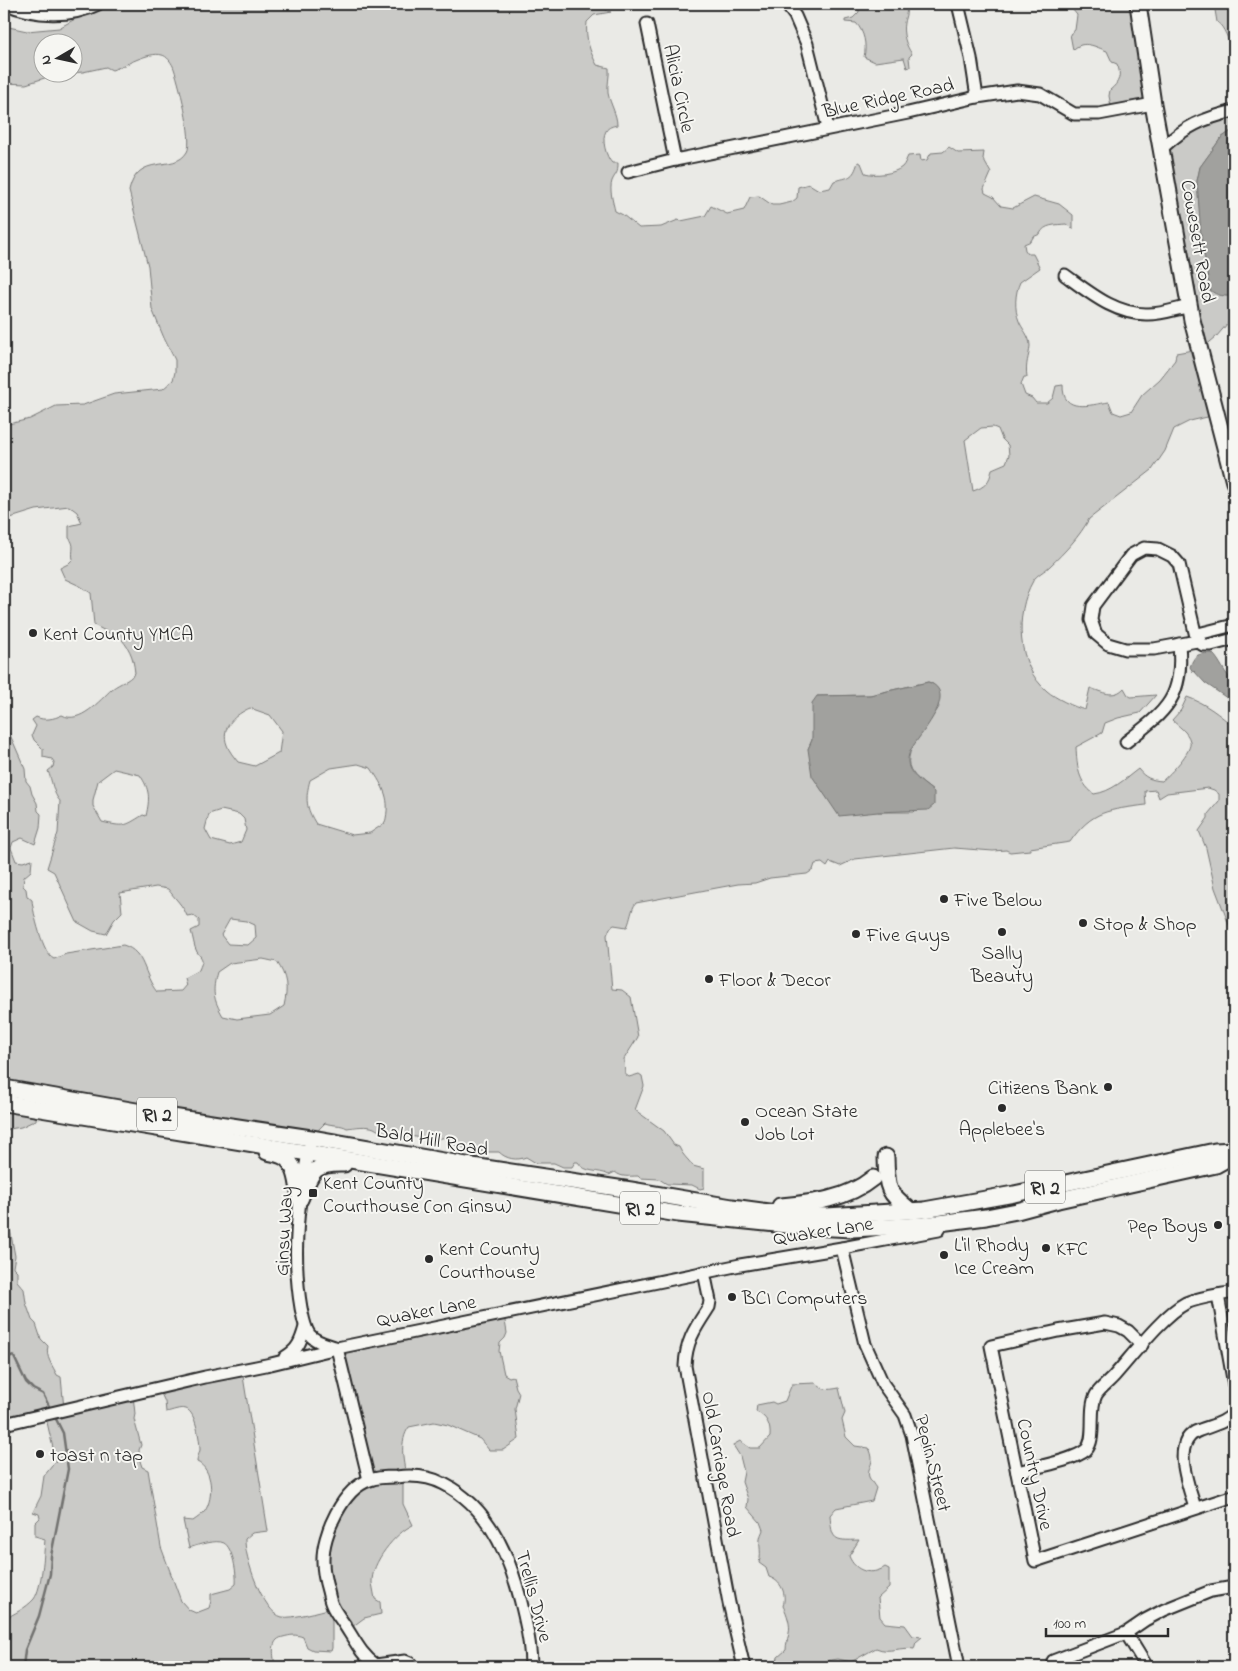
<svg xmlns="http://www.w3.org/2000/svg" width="1238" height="1671" viewBox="0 0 1238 1671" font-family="'Indie Flower',sans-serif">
	<rect width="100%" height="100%" fill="#eaeae6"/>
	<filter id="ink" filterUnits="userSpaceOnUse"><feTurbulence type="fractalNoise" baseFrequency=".02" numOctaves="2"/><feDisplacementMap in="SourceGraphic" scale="10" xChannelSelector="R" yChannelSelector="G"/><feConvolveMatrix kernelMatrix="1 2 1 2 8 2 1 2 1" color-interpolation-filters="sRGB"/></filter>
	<g filter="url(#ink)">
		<g fill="#cacac7" stroke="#7a7a79" fill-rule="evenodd">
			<path d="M 96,4 L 602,4 L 607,11 L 611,12 L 594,15 L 587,22 C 585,38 590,52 597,65 L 609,68 C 610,76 607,84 608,93 C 610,104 617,114 617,125 C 613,126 608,127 606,131 C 601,139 606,157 612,163 L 618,163 C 618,175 616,172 612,181 C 609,190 613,202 615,211 L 623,215 L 639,228 L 661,227 L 678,220 L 681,221 L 705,216 L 711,206 L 727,214 L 744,210 L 750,197 L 759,196 L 772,205 L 779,205 L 792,202 L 797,198 L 798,187 L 809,184 L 819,190 L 830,188 L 834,181 C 849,177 853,179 858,162 L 861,163 L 865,173 C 875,176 894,174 902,167 C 905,164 906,160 908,156 L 920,155 L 921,161 L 927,160 L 931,153 L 943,152 L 949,147 L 958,153 L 984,152 L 983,159 L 991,173 L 984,189 L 985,193 L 993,197 L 1001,206 L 1013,208 L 1034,197 L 1059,204 L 1073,215 L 1073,229 L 1066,224 C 1056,225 1044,224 1040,234 L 1033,237 L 1031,241 L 1024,244 L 1025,250 L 1028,254 L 1033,254 L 1040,268 L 1020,282 C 1015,293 1014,309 1019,321 C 1022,329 1030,336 1030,346 C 1029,358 1025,363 1027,377 L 1024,377 L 1021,384 L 1025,395 L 1032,398 L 1036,403 L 1047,403 L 1053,398 L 1056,386 L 1063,385 C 1062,414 1090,405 1109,402 L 1113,412 L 1121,415 L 1131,412 L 1142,395 L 1160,379 L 1175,360 L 1176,353 L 1198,349 L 1162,147 L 1177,134 L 1234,112 L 1234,129 L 1221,138 L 1200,167 L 1197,181 L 1202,236 L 1210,290 L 1226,296 L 1234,295 L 1234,321 L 1228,323 L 1216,337 L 1204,347 L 1216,415 L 1190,421 L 1174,429 L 1165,451 L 1152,470 L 1089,519 C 1080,536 1064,553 1050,566 C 1045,571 1036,575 1033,581 C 1014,614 1017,666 1047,691 C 1055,698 1074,707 1085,710 L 1090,688 C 1102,692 1114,699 1124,688 L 1128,695 L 1131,697 L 1156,695 L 1140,713 L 1118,718 L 1105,723 L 1102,733 L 1076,747 C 1077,766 1078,782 1094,794 C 1111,792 1125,779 1138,769 C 1145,778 1151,780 1162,781 C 1170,774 1193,751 1190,741 C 1188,732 1178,726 1172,720 L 1181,710 L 1187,697 C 1205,703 1220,715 1234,727 L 1234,938 L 1215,888 L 1206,848 L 1199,831 L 1208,818 L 1208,814 L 1219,801 L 1219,794 L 1214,790 L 1208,788 L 1167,793 L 1159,798 L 1156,790 L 1145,791 L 1146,805 C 1109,810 1092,810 1070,842 L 1030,848 L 1030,850 L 1010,852 L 1006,850 L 993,851 L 954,848 L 855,859 L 840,866 L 830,862 L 827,867 L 822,863 L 815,864 L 813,870 L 807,874 L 770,878 L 755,883 L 738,884 L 636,903 C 631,909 631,919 627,927 L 614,925 L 610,928 L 607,935 L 612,989 L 622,990 L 631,997 L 638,1037 L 624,1059 L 625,1074 L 629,1077 L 639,1074 L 642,1076 L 644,1086 L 635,1110 L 664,1131 L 674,1145 L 679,1147 C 682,1155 688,1159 693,1166 L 704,1169 L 704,1188 L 700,1189 L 692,1185 L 667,1184 L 659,1179 L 640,1178 L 638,1176 C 629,1176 622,1178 615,1172 L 609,1175 C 598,1169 585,1174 578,1162 L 575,1162 L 572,1167 L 563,1167 L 554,1163 L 536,1163 L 526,1157 C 517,1161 506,1159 499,1152 L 488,1152 L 485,1154 L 484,1151 L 474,1152 L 467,1150 L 467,1148 L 455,1145 L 451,1137 C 444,1136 436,1141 428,1140 C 424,1140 420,1137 416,1137 C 406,1136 395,1135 385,1134 C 381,1133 378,1130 374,1128 C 367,1125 355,1127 347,1128 C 341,1124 333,1126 325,1123 L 319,1129 L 314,1142 L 4,1081 L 4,721 L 25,769 L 26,781 L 30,786 L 32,794 L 37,803 L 38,811 L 41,814 L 40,828 L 35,844 L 22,838 L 13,842 L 11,848 L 16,861 L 23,862 L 32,859 L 31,871 L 24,877 L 23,886 L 26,889 L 27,896 L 32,900 C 33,912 43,955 54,959 L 66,954 L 123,945 C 146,952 143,975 157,992 L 181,991 L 186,985 L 184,978 L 199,970 C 203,959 204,961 197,952 C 194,947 193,937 191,931 L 199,927 L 199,920 L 193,915 L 187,916 C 183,905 175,899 168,889 L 156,887 L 120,893 L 122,912 L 114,920 L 106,934 L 93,931 L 77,922 L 54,872 L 47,868 L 58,833 L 60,801 C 53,794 52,780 48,771 L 53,767 L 54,762 L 52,759 L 43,757 L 43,749 L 34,740 L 32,735 L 36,726 L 32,720 L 36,717 C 44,721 54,719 62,715 C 80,725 100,700 112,689 C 121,682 128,682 135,673 C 133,654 129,648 118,635 L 113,635 L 94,625 L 91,593 L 80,586 L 65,579 L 60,568 L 68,564 L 73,559 C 71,551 76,545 69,538 L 69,526 L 82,523 L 77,512 L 69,506 L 36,510 L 4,520 L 4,425 L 30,419 L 56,406 L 83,405 L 114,394 L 163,389 L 173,380 L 175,372 L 175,360 L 164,338 L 152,309 L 148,266 L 129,191 C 138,151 174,174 187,152 C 194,141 178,78 173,66 C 171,62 167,56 162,55 C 149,51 125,66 112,70 L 106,67 L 83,72 L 57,74 L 26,84 L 4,83 L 4,26 L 27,31 L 59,28 L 75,19 L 84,9 ZM 42,42 L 72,42 L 72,72 L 42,72 ZM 993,427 L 998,429 L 1002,439 L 1008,445 L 1009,455 L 1006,463 L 992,469 C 990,482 985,487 973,491 L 965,440 L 981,428 ZM 928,682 L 932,683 L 939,707 C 930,724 897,754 913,773 C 918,780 927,786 934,792 L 914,812 L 878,812 L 808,749 L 812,740 L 817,696 L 870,695 ZM 250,708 L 270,715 L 282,731 L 279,753 L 255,766 L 238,762 C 234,757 229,751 227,745 C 220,727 236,714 250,708 ZM 358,764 L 371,768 C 384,788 391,799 385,823 L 370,833 L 352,835 L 316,824 C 306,808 305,799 310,780 L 331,768 ZM 114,769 L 140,775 C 150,790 150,798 146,816 L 143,815 C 124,827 124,827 102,822 L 93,806 L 93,800 L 98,781 ZM 221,810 L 239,814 L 244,819 L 246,830 L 241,842 L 230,845 L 211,840 L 205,829 L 209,814 ZM 230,919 L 246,921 L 255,925 L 256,938 L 248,945 L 228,944 L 221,935 ZM 263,959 L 277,962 C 287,977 288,988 284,1006 L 270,1015 L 237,1019 L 223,1016 C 213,999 212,991 217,972 L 230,963 Z"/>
			<path d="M 858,4 L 904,4 C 909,11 905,16 904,23 C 902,33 906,46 912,54 L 909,57 L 910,67 L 907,68 L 904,58 L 875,62 L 864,57 C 867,45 864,31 856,23 L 845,22 L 845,20 L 853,18 L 859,12 Z"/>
			<path d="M 1054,4 L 1137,4 L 1153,101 L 1112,111 L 1109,96 L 1110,90 C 1119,83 1122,75 1117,64 L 1112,62 L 1107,51 C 1096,47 1083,39 1073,50 L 1070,34 L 1075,30 L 1077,15 L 1072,9 L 1054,7 Z"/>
			<path d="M 1214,4 L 1234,4 L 1234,52 L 1232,51 C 1230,43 1224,26 1217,22 Z"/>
			<path d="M 4,1104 L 37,1110 L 36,1120 L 21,1127 L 4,1130 Z"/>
			<path d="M 4,1190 L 7,1208 L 6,1220 L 9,1224 L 15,1256 L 13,1267 L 17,1271 L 17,1281 L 24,1289 L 26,1303 L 32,1320 L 36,1324 L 41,1339 L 48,1346 C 45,1357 53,1366 57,1375 L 61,1377 L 64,1409 L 133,1395 L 135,1414 L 134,1419 L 141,1445 L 139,1450 L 140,1461 L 142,1467 L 148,1470 L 161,1547 L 181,1601 L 189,1610 L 196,1613 L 209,1608 L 211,1601 L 211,1594 L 230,1589 L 236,1584 C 237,1574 233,1548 224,1543 C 216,1539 197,1545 189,1548 L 183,1520 L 193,1521 C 197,1518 202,1515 205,1511 C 214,1497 213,1469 197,1462 C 197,1457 199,1455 200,1450 C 200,1441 196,1412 186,1409 C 180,1407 172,1411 166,1412 L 165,1402 L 159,1389 L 242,1370 L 268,1531 L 252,1533 L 245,1539 C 244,1556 263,1613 282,1617 C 292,1619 320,1611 332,1608 L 324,1580 L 330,1525 L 366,1480 L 337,1349 L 504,1315 L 507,1333 L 505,1338 L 500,1343 L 499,1351 L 504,1374 L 509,1377 L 513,1376 L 516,1388 L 519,1393 L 515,1409 L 519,1439 L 503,1450 L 489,1450 L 480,1439 L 448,1425 L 434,1422 L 409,1427 C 399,1441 403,1460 406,1475 L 403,1477 L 403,1504 L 413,1525 C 395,1533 371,1563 372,1583 C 373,1588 374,1594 375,1599 L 380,1602 L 381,1614 L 364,1618 L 348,1630 L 332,1611 L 332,1648 L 331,1651 L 313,1650 L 307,1647 L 303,1637 C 295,1634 291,1635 283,1637 C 269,1640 274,1656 275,1667 L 4,1667 L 4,1619 C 14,1614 26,1608 34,1599 C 42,1588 44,1553 45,1539 L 35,1536 L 35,1523 L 40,1518 L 39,1514 L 33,1512 L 41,1496 L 44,1476 L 56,1461 L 46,1418 L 4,1424 Z"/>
			<path d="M 816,1383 C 823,1391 828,1390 839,1388 L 845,1413 L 842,1420 L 846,1437 L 855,1446 L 869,1448 C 877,1465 866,1466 869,1477 C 871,1481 874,1485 876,1488 L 872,1501 L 836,1508 L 830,1515 C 832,1540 833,1541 859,1540 L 849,1556 C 855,1572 872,1576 885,1567 L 889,1569 L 889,1588 L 878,1598 L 880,1617 L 885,1623 L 905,1625 L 913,1636 L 922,1637 L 916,1642 L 914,1649 C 900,1646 890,1654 876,1648 L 851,1662 L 838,1659 L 826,1661 L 816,1666 L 807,1664 L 791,1667 L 776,1667 L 778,1657 L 786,1650 C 786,1643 788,1639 789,1633 C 791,1626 787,1613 783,1606 C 787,1593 781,1581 769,1577 L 766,1568 L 759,1563 C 763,1548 756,1544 763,1530 L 760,1522 L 747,1507 L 748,1499 L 742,1482 L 744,1472 L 740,1456 L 733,1445 L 740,1441 L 750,1448 L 760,1448 L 770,1437 C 771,1426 767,1416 756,1412 L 757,1405 L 772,1402 L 776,1404 L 785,1401 L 792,1384 Z"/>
		</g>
		<g fill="#a1a19e" stroke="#727270">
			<path d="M 1234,129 L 1234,295 C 1225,297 1217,296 1210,290 L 1201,235 L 1197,181 L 1200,167 L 1221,138 Z"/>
			<path d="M 1212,653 C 1221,661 1224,675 1234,681 L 1234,703 L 1205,683 L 1194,671 L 1193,672 L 1190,667 C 1195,653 1199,654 1212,653 Z"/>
			<path d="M 928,682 C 960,692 919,735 912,748 C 908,754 907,760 909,767 C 912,777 926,785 934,792 L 934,805 L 928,810 L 878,812 L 839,816 L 812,776 L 808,749 L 812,740 L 812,703 L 817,696 L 870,695 Z"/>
		</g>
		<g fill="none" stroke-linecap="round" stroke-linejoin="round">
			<g stroke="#727270" stroke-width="2.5">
				<path d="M 4,1353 L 14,1357 L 26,1382 L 33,1389 L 43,1394 L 51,1410"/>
				<path d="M 23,1667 L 25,1650 L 39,1616 L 50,1574 L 51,1556 L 68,1469 L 63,1433 L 54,1415"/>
			</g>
			<g stroke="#2b2b2b" stroke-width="15">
				<g id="minor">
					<path d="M 6,4 C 35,16 70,18 98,4"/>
					<path d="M 786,4 L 795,16 L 807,44 L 828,128"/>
					<path d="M 958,4 L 971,58 L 977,97"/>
					<path d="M 647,24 L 675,160"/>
					<path d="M 1162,148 C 1186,126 1202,119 1234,111"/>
					<path d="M 628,172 L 675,160 L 908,113 L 977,97 L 1017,91 L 1040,94 L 1074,114 L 1099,114 L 1153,104"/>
					<path d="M 1065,275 C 1090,293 1116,315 1148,314 C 1162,314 1176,309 1190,306"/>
					<path d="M 1197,641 L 1179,564 L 1172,556 L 1158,549 L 1144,548 L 1131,555 L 1093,606 L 1091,620 L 1096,634 L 1108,644 L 1125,649 L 1154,649 L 1197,641 L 1203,645 L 1211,645 L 1234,639"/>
					<path d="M 1197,641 L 1202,633 L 1234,625"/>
					<path d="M 1126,742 C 1166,711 1184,698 1179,644"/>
					<path d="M 310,1145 C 298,1197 292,1256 301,1308 C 303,1317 304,1326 309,1334 C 315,1342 326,1344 335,1347"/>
					<path d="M 842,1248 L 865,1344 L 883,1384 L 905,1415 L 912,1435 L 959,1667"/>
					<path d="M 704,1272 L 710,1301 L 709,1307 C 696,1327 686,1340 685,1366 L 729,1603 L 744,1667"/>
					<path d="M 1218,1295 L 1234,1385"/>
					<path d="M 1142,1345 L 1128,1331 L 1119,1326 L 1105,1323 L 1058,1331 L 991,1346 L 1035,1561 L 1234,1496"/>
					<path d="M 337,1348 L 369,1480"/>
					<path d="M 285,1357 C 298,1350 301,1341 305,1327"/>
					<path d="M 4,1424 L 205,1377 L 271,1364 L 337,1348 L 740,1265 L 842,1248 L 939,1230"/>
					<path d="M 1017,1472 C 1035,1467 1073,1461 1086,1450 C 1097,1439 1088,1410 1096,1395 C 1100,1388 1109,1382 1114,1376 C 1132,1356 1163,1315 1186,1303 C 1200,1297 1219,1295 1234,1292"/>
					<path d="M 1195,1508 C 1189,1486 1169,1440 1200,1430 C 1213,1425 1225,1423 1234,1413"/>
					<path d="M 1126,1633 L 1147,1667"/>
					<path d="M 1053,1661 L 1126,1633 L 1145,1620 L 1164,1610 L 1211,1591 L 1234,1587"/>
					<path d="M 413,1667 L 410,1663 L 405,1661 L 376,1665 C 361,1655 354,1639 344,1624 C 340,1618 335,1612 332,1605 C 330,1601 329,1595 328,1591 C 325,1581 323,1571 323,1561 C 322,1535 343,1488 370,1480 C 377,1477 388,1477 396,1477 C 412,1475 429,1476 444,1484 C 493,1509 513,1565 524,1615 C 528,1632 531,1649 531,1667"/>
				</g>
			</g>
			<g stroke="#2b2b2b" stroke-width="19">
				<g id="major">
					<path d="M 1138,4 L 1153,104 L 1192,320 L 1234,482"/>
					<path d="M 4,1088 L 159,1115 L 311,1138 L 472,1166 L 631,1190 L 732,1207 L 784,1214 L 827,1216 L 924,1210 L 1014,1194 L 1215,1151 L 1234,1150"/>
					<path d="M 4,1103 L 678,1214 L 795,1226 L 852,1229 L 924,1225 L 986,1217 L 1017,1211 L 1058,1200 L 1216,1165 L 1234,1155"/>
					<path d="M 267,1152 C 272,1153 278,1154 282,1156 C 297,1163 298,1185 300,1199"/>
					<path d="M 886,1157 C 887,1189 886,1191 911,1211"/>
					<path d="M 300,1199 C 312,1172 312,1163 344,1164"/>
					<path d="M 780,1206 C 812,1203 846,1200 873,1178"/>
				</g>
			</g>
			<use href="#minor" stroke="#f6f6f2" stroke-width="11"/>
			<use href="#major" stroke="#f6f6f2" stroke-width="15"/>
		</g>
	</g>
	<g fill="#2b2b2b" stroke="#f6f6f2" stroke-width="2">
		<circle cx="33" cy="633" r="5"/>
		<circle cx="944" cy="899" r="5"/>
		<circle cx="1083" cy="923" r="5"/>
		<circle cx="1002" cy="932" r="5"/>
		<circle cx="856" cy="934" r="5"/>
		<circle cx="709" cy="979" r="5"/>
		<circle cx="1108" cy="1087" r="5"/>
		<circle cx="1002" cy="1108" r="5"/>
		<circle cx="745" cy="1122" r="5"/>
		<rect x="308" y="1188" width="10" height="10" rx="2.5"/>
		<circle cx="1218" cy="1225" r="5"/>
		<circle cx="1046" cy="1248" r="5"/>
		<circle cx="944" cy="1255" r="5"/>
		<circle cx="429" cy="1259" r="5"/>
		<circle cx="732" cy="1297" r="5"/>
		<circle cx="40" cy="1454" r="5"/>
	</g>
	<g text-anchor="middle" stroke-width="4" stroke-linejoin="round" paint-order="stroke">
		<g fill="#f6f6f2" stroke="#686867" stroke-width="1">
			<rect x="137" y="1097.5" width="40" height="33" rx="4"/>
			<rect x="1025" y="1170.5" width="40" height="33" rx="4"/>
			<rect x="620" y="1191.5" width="40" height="33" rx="4"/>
		</g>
		<g font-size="19" font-weight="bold" fill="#2b2b2b">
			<text x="157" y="1121">RI 2</text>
			<text x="1045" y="1194">RI 2</text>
			<text x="640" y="1215">RI 2</text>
		</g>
		<g font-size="20" fill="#2b2b2b" stroke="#f6f6f2">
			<text transform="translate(680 88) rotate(78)" y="7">Alicia Circle</text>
			<text transform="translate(888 97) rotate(-12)" y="7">Blue Ridge Road</text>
			<text transform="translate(1199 241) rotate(80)" y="7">Cowesett Road</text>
			<text transform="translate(432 1139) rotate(10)" y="7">Bald Hill Road</text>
			<text transform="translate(823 1230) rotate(-9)" y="7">Quaker Lane</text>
			<text transform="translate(283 1231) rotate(-87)" y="7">Ginsu Way</text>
			<text transform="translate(426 1310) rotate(-11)" y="7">Quaker Lane</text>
			<text transform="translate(934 1463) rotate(76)" y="7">Pepin Street</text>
			<text transform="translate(722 1464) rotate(80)" y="7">Old Carriage Road</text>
			<text transform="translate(1036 1474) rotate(78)" y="7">Country Drive</text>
			<text transform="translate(535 1596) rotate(75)" y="7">Trellis Drive</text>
		</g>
		<g font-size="20" fill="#2b2b2b" stroke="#f6f6f2" text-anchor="start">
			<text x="43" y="640">Kent County YMCA</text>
			<text x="954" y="906">Five Below</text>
			<text x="1093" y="930">Stop &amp; Shop</text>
			<text x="866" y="941">Five Guys</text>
			<text x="1002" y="959" text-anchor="middle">Sally<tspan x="1002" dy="23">Beauty</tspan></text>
			<text x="719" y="986">Floor &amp; Decor</text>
			<text x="1098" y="1094" text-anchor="end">Citizens Bank</text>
			<text x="755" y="1117">Ocean State<tspan x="755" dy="23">Job Lot</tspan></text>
			<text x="1002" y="1135" text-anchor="middle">Applebee's</text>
			<text x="323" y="1189">Kent County<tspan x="323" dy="23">Courthouse (on Ginsu)</tspan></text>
			<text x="1208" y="1232" text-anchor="end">Pep Boys</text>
			<text x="954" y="1251">L'il Rhody<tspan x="954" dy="23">Ice Cream</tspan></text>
			<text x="439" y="1255">Kent County<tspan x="439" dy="23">Courthouse</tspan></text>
			<text x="1056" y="1255">KFC</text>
			<text x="742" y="1304">BCI Computers</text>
			<text x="50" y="1461">toast n tap</text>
		</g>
	</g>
	<rect width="1238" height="1671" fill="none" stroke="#f6f6f2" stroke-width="20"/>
	<rect x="10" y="10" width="1218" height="1651" fill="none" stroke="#2b2b2b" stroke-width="2" filter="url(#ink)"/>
	<g transform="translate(58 58) rotate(261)"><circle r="24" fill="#f6f6f2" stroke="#a5a5a2"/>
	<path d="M0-4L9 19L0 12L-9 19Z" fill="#2b2b2b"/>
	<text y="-8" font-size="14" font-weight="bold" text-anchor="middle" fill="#2b2b2b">N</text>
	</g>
	<path d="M1046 1628v8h122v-8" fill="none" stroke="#2b2b2b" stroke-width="2.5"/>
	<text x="1053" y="1628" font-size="15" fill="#2b2b2b" stroke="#f6f6f2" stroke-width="4" paint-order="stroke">100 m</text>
</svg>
